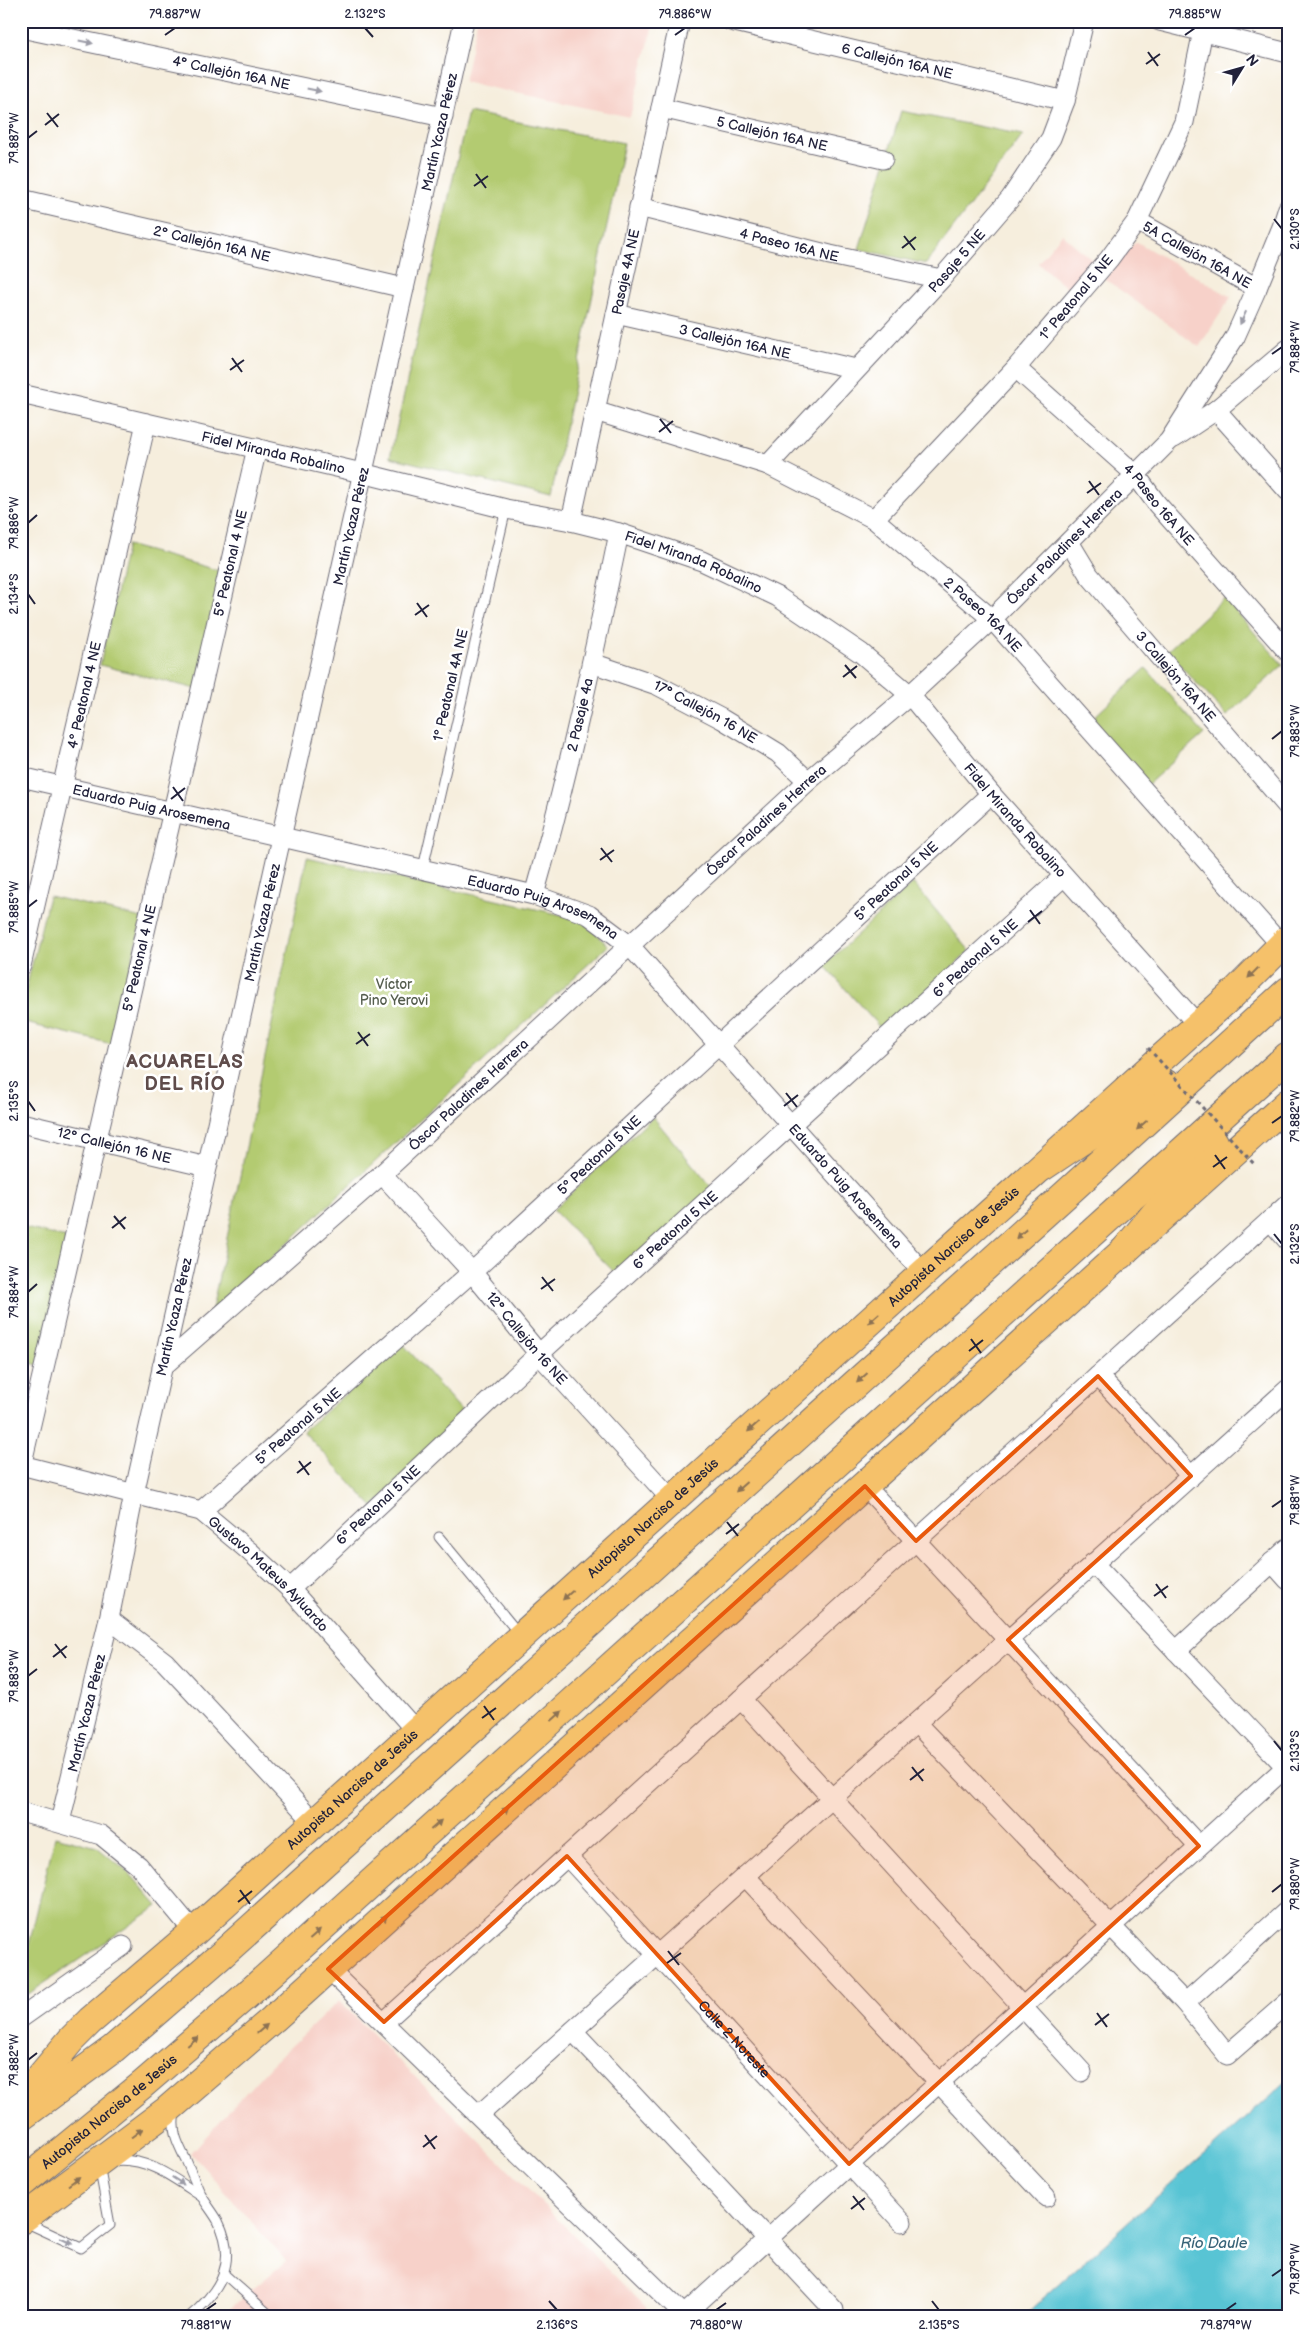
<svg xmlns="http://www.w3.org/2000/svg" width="1309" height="2338" viewBox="0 0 1309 2338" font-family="'Balsamiq Sans',sans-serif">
	<rect width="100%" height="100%" fill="#fff"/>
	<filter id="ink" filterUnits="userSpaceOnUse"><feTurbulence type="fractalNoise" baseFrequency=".02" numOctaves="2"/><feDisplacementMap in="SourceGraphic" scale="10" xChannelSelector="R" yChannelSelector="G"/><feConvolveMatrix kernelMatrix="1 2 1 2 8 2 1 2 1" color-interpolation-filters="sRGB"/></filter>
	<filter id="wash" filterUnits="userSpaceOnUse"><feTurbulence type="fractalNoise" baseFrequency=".0096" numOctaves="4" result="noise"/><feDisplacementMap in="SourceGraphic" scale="20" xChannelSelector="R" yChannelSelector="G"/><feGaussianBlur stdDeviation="1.12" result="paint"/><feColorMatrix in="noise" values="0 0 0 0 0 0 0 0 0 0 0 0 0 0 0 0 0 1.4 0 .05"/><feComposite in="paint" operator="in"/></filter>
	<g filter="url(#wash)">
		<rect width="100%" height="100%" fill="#f6eedd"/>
		<g fill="#f7d1c9">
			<path d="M 477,21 L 654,21 L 630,117 L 464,82 Z"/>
			<path d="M 1062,234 L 1092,260 L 1068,289 L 1038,263 Z"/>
			<path d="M 1137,242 L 1231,297 L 1199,347 L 1105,279 L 1130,247 Z"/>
			<path d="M 339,2001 L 656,2317 L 220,2317 L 286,2261 L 191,2153 L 270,2066 Z"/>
		</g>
		<g fill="#b3cb71" stroke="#6a7656">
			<path d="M 901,111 L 1023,135 L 926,264 L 859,249 Z"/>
			<path d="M 468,112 L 624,143 L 551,497 L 390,457 Z"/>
			<path d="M 127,545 L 224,572 L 196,689 L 100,665 Z"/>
			<path d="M 1224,598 L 1283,665 L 1227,716 L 1167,651 Z"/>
			<path d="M 1146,668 L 1204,734 L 1147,785 L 1090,721 Z"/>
			<path d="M 307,857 L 584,920 L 608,946 L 211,1314 Z"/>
			<path d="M 913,883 L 970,951 L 883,1031 L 824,965 Z"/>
			<path d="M 49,896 L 142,918 L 112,1044 L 21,1022 L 21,1009 Z"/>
			<path d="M 653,1117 L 712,1188 L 618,1276 L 553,1210 Z"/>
			<path d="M 21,1227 L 66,1238 L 38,1365 L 21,1361 Z"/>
			<path d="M 403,1344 L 469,1419 L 373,1507 L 303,1431 Z"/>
			<path d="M 55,1836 L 97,1847 L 132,1876 L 158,1906 L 21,1999 L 21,1978 Z"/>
		</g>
		<path fill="#59c4d4" stroke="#3e7388" d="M 1288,2080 L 1288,2317 L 1022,2317 Z"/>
	</g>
	<g filter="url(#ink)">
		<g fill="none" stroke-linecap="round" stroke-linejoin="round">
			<g stroke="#6c6974" stroke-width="11">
				<g id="service">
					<path d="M 423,868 L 506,509"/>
					<path d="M 439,1537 L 520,1635"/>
					<path d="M 175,2113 C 171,2131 178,2144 186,2160 C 191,2172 196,2184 201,2195 C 206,2204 213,2212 218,2221 C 238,2261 221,2291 189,2317"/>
					<path d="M 112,2161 C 147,2156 175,2179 202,2197"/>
					<path d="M 25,2222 L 81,2248 L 110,2225 L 99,2165"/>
					<path d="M 224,2274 L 272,2317"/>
				</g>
			</g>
			<g stroke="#6c6974" stroke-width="21">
				<g id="minor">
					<path id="s1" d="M 731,21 L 1065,101"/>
					<path d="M 1160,21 L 1288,53"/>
					<path id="s2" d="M 21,28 L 443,117"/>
					<path id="s3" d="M 661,108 L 883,159"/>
					<path id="s4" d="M 21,199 L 404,288"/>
					<path id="s5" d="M 639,207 L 830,255 L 941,279"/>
					<path id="s6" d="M 1137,221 L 1257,288"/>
					<path id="s7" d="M 616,314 L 856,369"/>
					<path id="s8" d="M 1016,368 L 1135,474 L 1157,504 L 1288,652"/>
					<path id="s9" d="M 21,394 L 362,473 L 506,509 L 571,521 L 619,533 L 702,561 L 778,597 L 861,653 L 910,695 L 991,794 L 1198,1025"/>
					<path d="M 1216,410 L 1288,491"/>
					<path id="s10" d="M 595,411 L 768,465 L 874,519 L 992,619 L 1281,945"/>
					<path d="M 1174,438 L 1216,410 L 1288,349"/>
					<path id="s11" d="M 768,465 L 941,279 L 1010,199 L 1051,138 L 1065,101 L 1084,21"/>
					<path d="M 874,519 L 1016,368 L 1109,259 L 1137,221 L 1184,122 L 1203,31"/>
					<path id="s12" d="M 571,521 L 680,21"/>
					<path id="s13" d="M 1069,542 L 1089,575 L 1288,807"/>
					<path id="s14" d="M 592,663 L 657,685 L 722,719 L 778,753 L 808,781"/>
					<path id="s15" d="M 21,777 L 534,895 L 589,915 L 629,945 L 924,1273"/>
					<path id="s16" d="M 534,895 C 568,776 594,654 619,533"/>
					<path d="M 21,966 L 146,423"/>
					<path id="s17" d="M 21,1123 L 207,1167"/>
					<path id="s18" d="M 382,1174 L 472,1272 L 539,1354 L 672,1500"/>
					<path d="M 1270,1220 L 1288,1241"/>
					<path id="s19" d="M 162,1367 L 382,1174 L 808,781 L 910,695 L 992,619 L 1169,441 L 1235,337 L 1257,288 L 1282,227 L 1288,208"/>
					<path d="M 1098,1376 L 1191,1476"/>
					<path id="s20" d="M 21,1465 L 201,1511 L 249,1551 L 290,1589 L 416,1731"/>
					<path d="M 21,1467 L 257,448"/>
					<path d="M 865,1486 L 1199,1846"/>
					<path d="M 201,1511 L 472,1272 L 991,794"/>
					<path d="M 1272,1562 L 1288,1580"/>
					<path d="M 1093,1563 L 1288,1769"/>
					<path d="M 290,1589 L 539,1354 L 1064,876"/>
					<path d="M 109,1619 L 165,1662 L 315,1823"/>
					<path d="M 1176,1651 L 1288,1548"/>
					<path d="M 741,1699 L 1082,2072"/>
					<path d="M 916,1723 L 1185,2003 L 1227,2055 L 1288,2002"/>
					<path d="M 21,1812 L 101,1835 L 139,1866 L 194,1932"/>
					<path id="s21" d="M 60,1822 L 109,1619 L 134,1494 L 464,21"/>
					<path id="s22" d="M 567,1856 L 902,2222"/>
					<path d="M 745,1876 L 1046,2197"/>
					<path d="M 328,1969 L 686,2317"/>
					<path d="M 1185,2003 L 1288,1910"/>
					<path d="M 21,2018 L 123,1946"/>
					<path d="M 384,2022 L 1288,1204"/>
					<path d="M 573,2031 L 834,2310"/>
					<path d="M 479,2115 L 1288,1389"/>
					<path d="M 684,2315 L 1286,1767"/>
				</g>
			</g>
			<g stroke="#6c6974" stroke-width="30">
				<g id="primary">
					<path id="s23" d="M 21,2100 L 71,2040 L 90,2021 L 194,1932 L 1135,1082 L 1234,993 L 1288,939"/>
					<path d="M 21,2220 L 165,2112 L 273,2019 L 1288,1103"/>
				</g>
			</g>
			<g stroke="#6c6974" stroke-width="30">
				<g id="trunk">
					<path d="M 1042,1167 L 1166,1084"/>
					<path d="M 1121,1255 L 1214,1142"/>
					<path d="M 21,2117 L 113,2049 L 218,1958 L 1066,1194 L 1288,991"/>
					<path id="s24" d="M 21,2184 L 142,2085 L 249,1993 L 1288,1056"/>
				</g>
			</g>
			<use href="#service" stroke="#fff" stroke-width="9"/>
			<use href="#minor" stroke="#fff" stroke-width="19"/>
			<use href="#primary" stroke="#f5c16b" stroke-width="28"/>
			<use href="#trunk" stroke="#f5c16b" stroke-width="28"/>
			<path stroke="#6c6974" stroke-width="3" stroke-dasharray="4 4" stroke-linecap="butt" d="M 1148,1048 L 1255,1165"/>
		</g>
		<defs><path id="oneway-solid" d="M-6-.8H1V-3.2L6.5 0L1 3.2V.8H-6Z" transform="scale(1.25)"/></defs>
		<g fill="#9c9ca7">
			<use href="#oneway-solid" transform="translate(86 42) rotate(12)"/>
			<use href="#oneway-solid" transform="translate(314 90) rotate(12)"/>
			<use href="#oneway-solid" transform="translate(1243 318) rotate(115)"/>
			<use href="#oneway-solid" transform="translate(178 2181) rotate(33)"/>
			<use href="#oneway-solid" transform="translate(66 2241) rotate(25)"/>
		</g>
		<g fill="#8c7253">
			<use href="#oneway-solid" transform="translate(1253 973) rotate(135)"/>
			<use href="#oneway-solid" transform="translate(1142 1125) rotate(138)"/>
			<use href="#oneway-solid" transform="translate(1021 1234) rotate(138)"/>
			<use href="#oneway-solid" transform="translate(874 1318) rotate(138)"/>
			<use href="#oneway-solid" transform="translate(862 1378) rotate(138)"/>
			<use href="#oneway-solid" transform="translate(753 1427) rotate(138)"/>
			<use href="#oneway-solid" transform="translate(741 1487) rotate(138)"/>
			<use href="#oneway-solid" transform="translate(568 1595) rotate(138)"/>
			<use href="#oneway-solid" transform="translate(557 1716) rotate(-42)"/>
			<use href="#oneway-solid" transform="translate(503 1812) rotate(-42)"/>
			<use href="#oneway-solid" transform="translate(436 1825) rotate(-42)"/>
			<use href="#oneway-solid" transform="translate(382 1920) rotate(-42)"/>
			<use href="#oneway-solid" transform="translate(315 1934) rotate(-42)"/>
			<use href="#oneway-solid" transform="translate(262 2029) rotate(-41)"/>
			<use href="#oneway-solid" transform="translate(193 2041) rotate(-41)"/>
			<use href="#oneway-solid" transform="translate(137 2133) rotate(-37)"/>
			<use href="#oneway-solid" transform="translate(74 2181) rotate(-37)"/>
		</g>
	</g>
	<path fill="#e8590c" fill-opacity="0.2" stroke="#e8590c" stroke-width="4" stroke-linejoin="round" d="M 1098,1376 L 1191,1476 L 1008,1640 L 1199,1846 L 849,2164 L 567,1856 L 384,2022 L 328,1969 L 865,1486 L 916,1541 Z"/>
	<path fill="none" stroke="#22223b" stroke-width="2" d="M 365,28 L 373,37M 165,35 L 175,28M 675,35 L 685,28M 1185,35 L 1195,28M 1148,52 L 1158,66M 1146,64 L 1160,54M 47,113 L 58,127M 45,125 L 59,114M 28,138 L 37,131M 476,174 L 486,188M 474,186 L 488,176M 1274,219 L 1282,229M 904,236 L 915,250M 902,248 L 916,237M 1272,354 L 1282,347M 232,358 L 242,372M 230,370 L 244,360M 660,419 L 671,433M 659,432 L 673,421M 1089,481 L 1099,495M 1087,493 L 1101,483M 28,523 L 37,515M 28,594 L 35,604M 417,603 L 427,617M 415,615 L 429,605M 845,665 L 856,678M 843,677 L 857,666M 1272,739 L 1282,731M 173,787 L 183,801M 171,799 L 185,788M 601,848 L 612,862M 600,860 L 614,850M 28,907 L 37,900M 1030,910 L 1040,924M 1028,922 L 1042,911M 358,1032 L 368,1046M 356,1044 L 370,1034M 786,1093 L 797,1107M 28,1101 L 35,1111M 784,1106 L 798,1095M 1272,1123 L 1282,1116M 1215,1155 L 1225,1169M 1213,1167 L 1227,1157M 114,1216 L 125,1229M 112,1228 L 126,1217M 1274,1234 L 1282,1244M 542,1277 L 553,1291M 541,1289 L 555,1279M 28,1292 L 37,1284M 971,1339 L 981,1353M 969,1351 L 983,1340M 299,1461 L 309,1475M 297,1473 L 311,1462M 1272,1507 L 1282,1500M 727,1522 L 738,1536M 726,1534 L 739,1524M 1156,1584 L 1166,1598M 1154,1596 L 1168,1586M 55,1644 L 66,1658M 53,1657 L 67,1646M 28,1676 L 37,1669M 484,1706 L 494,1720M 482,1718 L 496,1708M 1274,1741 L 1282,1751M 912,1767 L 923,1781M 910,1780 L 924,1769M 240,1890 L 250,1904M 1272,1892 L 1282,1884M 238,1902 L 252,1891M 668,1951 L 679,1965M 667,1963 L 681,1953M 1097,2013 L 1107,2027M 1095,2025 L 1109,2014M 28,2060 L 37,2053M 425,2135 L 435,2149M 423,2147 L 437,2136M 853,2196 L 864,2210M 851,2209 L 865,2198M 1272,2276 L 1282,2269M 549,2301 L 557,2310M 932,2301 L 939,2310M 206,2310 L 216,2303M 716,2310 L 726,2303M 1226,2310 L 1236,2303"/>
	<g text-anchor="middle" stroke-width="5" stroke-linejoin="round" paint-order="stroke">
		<g font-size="14" fill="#22223b" stroke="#fff">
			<text dy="5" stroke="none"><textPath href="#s1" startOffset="171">6 Callejón 16A NE</textPath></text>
			<text dy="5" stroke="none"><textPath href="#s2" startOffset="215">4° Callejón 16A NE</textPath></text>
			<text dy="5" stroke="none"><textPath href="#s21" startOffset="1732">Martín Ycaza Pérez</textPath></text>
			<text dy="5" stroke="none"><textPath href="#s3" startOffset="114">5 Callejón 16A NE</textPath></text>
			<text dy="5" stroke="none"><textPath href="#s4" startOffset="196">2° Callejón 16A NE</textPath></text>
			<text dy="5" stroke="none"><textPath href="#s5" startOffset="155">4 Paseo 16A NE</textPath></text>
			<text dy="5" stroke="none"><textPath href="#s6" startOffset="69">5A Callejón 16A NE</textPath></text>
			<text dy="5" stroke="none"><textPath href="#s11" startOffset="278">Pasaje 5 NE</textPath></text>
			<text dy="5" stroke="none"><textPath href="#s12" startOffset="255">Pasaje 4A NE</textPath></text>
			<text transform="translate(1076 297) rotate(-50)" y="5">1º Peatonal 5 NE</text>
			<text dy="5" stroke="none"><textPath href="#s7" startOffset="122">3 Callejón 16A NE</textPath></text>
			<text dy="5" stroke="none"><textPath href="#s9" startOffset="259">Fidel Miranda Robalino</textPath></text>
			<text dy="5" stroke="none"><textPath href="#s8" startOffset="198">4 Paseo 16A NE</textPath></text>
			<text dy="5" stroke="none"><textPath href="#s21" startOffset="1328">Martín Ycaza Pérez</textPath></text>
			<text dy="5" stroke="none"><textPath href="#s19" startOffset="1220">Óscar Paladines Herrera</textPath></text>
			<text transform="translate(230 563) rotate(-77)" y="5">5º Peatonal 4 NE</text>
			<text dy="5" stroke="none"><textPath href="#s9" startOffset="694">Fidel Miranda Robalino</textPath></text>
			<text dy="5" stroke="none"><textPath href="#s10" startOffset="445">2 Paseo 16A NE</textPath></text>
			<text dy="5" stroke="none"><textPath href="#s13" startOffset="172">3 Callejón 16A NE</textPath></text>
			<text transform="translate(450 685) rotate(-77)" y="5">1º Peatonal 4A NE</text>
			<text transform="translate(84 695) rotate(-77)" y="5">4º Peatonal 4 NE</text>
			<text dy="5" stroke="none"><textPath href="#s14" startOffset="124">17° Callejón 16 NE</textPath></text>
			<text dy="5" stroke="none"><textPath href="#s16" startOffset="186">2 Pasaje 4a</textPath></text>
			<text dy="5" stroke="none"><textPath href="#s15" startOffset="134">Eduardo Puig Arosemena</textPath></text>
			<text dy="5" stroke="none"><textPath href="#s19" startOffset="815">Óscar Paladines Herrera</textPath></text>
			<text dy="5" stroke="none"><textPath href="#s9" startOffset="1114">Fidel Miranda Robalino</textPath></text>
			<text transform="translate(896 881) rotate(-43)" y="5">5º Peatonal 5 NE</text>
			<text dy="5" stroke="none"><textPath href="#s15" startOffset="539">Eduardo Puig Arosemena</textPath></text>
			<text dy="5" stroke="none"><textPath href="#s21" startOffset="922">Martín Ycaza Pérez</textPath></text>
			<text transform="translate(139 958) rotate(-77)" y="5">5º Peatonal 4 NE</text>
			<text transform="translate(975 958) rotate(-42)" y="5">6º Peatonal 5 NE</text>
			<text dy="5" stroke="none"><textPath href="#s19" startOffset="410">Óscar Paladines Herrera</textPath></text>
			<text dy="5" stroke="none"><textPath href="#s17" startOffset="96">12° Callejón 16 NE</textPath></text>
			<text transform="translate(599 1155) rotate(-43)" y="5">5º Peatonal 5 NE</text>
			<text dy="5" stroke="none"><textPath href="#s15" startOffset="959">Eduardo Puig Arosemena</textPath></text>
			<text transform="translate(675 1230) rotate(-42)" y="5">6º Peatonal 5 NE</text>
			<text dy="5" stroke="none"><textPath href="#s23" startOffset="1265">Autopista Narcisa de Jesús</textPath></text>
			<text dy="5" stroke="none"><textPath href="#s21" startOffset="518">Martín Ycaza Pérez</textPath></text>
			<text dy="5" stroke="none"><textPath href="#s18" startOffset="219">12° Callejón 16 NE</textPath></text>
			<text transform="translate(298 1426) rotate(-41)" y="5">5º Peatonal 5 NE</text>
			<text transform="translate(378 1505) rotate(-43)" y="5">6º Peatonal 5 NE</text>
			<text dy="5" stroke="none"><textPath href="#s23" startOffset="860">Autopista Narcisa de Jesús</textPath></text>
			<text dy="5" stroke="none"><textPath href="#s20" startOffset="278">Gustavo Mateus Ayluardo</textPath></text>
			<text dy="5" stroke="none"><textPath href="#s21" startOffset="112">Martín Ycaza Pérez</textPath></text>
			<text dy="5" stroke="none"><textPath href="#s23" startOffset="455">Autopista Narcisa de Jesús</textPath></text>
			<text dy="5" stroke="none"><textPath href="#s22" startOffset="248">Calle 2 Noreste</textPath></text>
			<text dy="5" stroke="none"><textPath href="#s24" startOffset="114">Autopista Narcisa de Jesús</textPath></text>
		</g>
		<g font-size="14" fill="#555d4e" stroke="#fff">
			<text x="394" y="989">Víctor<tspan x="394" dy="16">Pino Yerovi</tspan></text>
		</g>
		<g font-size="15" font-style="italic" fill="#386378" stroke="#fff">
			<text x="1214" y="2248">Río Daule</text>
		</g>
		<g font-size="19" font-weight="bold" letter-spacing="1" fill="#5f4c4b" stroke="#fff">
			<text x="185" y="1068">ACUARELAS<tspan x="185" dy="22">DEL RÍO</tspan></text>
		</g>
	</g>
	<rect width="1309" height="2338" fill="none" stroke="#fff" stroke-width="55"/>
	<g transform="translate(1242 68) rotate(53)" stroke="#ffffff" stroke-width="4" paint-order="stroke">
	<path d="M0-4L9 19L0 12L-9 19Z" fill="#22223b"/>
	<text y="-8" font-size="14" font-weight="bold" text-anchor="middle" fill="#22223b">N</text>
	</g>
	<rect x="28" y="28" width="1254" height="2282" fill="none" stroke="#22223b" stroke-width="2"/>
	<g font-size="12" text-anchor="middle" fill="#22223b">
		<text x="175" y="18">79.887°W</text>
		<text x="365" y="18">2.132°S</text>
		<text x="685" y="18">79.886°W</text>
		<text x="1195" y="18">79.885°W</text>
		<text transform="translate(14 138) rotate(-90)" y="4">79.887°W</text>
		<text transform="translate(1295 229) rotate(-90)" y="4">2.130°S</text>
		<text transform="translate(1295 347) rotate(-90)" y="4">79.884°W</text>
		<text transform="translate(14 523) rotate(-90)" y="4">79.886°W</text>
		<text transform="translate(14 594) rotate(-90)" y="4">2.134°S</text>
		<text transform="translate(1295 731) rotate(-90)" y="4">79.883°W</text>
		<text transform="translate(14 907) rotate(-90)" y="4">79.885°W</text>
		<text transform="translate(14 1101) rotate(-90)" y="4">2.135°S</text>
		<text transform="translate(1295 1116) rotate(-90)" y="4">79.882°W</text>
		<text transform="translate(1295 1244) rotate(-90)" y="4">2.132°S</text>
		<text transform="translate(14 1292) rotate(-90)" y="4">79.884°W</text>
		<text transform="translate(1295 1500) rotate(-90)" y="4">79.881°W</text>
		<text transform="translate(14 1676) rotate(-90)" y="4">79.883°W</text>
		<text transform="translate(1295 1751) rotate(-90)" y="4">2.133°S</text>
		<text transform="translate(1295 1884) rotate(-90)" y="4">79.880°W</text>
		<text transform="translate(14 2060) rotate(-90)" y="4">79.882°W</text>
		<text transform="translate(1295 2269) rotate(-90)" y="4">79.879°W</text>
		<text x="206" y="2329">79.881°W</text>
		<text x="557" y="2329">2.136°S</text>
		<text x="716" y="2329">79.880°W</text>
		<text x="939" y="2329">2.135°S</text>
		<text x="1226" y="2329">79.879°W</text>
	</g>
</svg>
